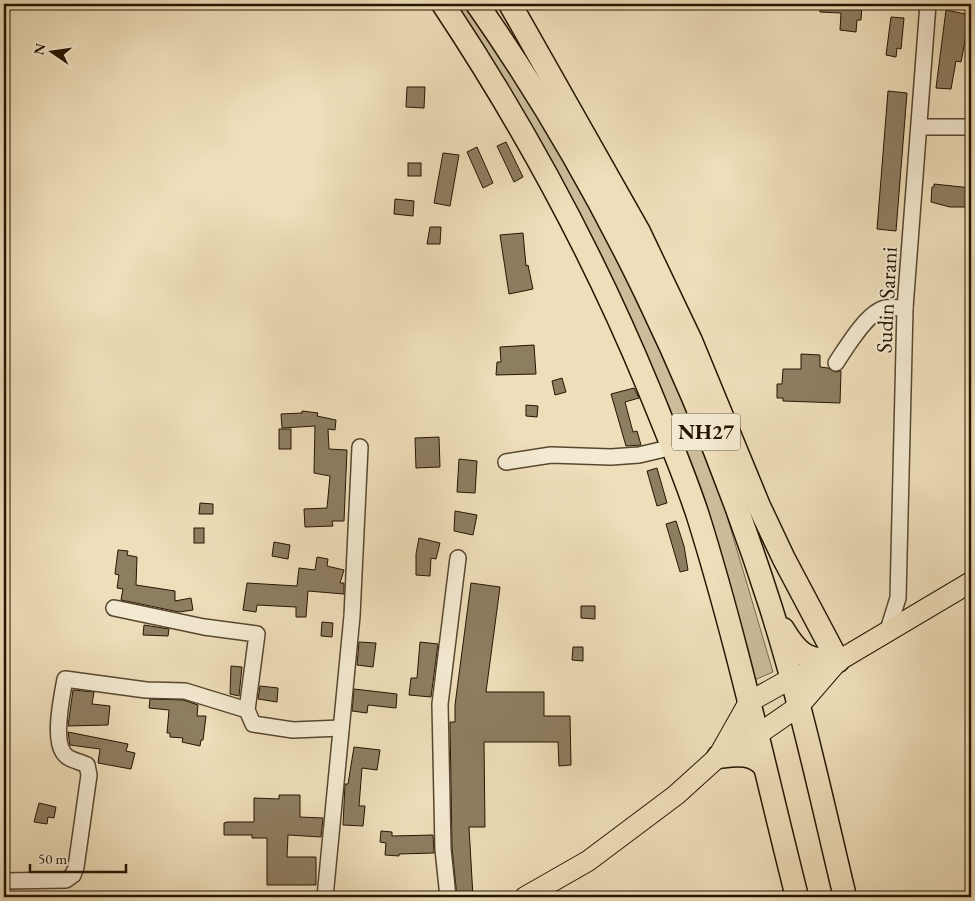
<svg xmlns="http://www.w3.org/2000/svg" width="975" height="901" viewBox="0 0 975 901" font-family="'EB Garamond',serif">
	<rect width="100%" height="100%" fill="#eedeb9"/>
	<filter id="stains"><feTurbulence type="fractalNoise" baseFrequency=".004" numOctaves="4"/><feColorMatrix values="0 0 0 0 .2 0 0 0 0 .09 0 0 0 0 .02 0 0 0 .5 -.17"/></filter>
	<radialGradient id="worn" r=".72"><stop offset=".6" stop-color="#630" stop-opacity="0"/><stop offset="1" stop-color="#630" stop-opacity=".3"/></radialGradient>
	<path fill="#ccbc9a" stroke="#78684e" d="M 454,4 L 470,4 L 488,30 L 625,267 L 714,472 L 773,672 L 752,681 L 692,480 Z"/>
	<g fill="#8e7e61" stroke="#251501">
		<path d="M 820,4 L 862,4 L 861,20 L 857,20 L 856,32 L 840,30 L 841,13 L 820,12 Z"/>
		<path d="M 946,10 L 970,15 L 961,62 L 956,61 L 951,89 L 936,88 Z"/>
		<path d="M 891,17 L 904,18 L 901,49 L 897,48 L 896,57 L 886,55 Z"/>
		<path d="M 407,87 L 425,87 L 424,108 L 406,107 Z"/>
		<path d="M 888,91 L 907,93 L 896,231 L 877,229 Z"/>
		<path d="M 506,142 L 523,177 L 514,182 L 497,146 Z"/>
		<path d="M 477,147 L 493,183 L 483,188 L 467,152 Z"/>
		<path d="M 443,153 L 459,155 L 450,206 L 434,203 Z"/>
		<rect x="408" y="163" width="13" height="13"/>
		<path d="M 934,184 L 971,188 L 971,207 L 950,207 L 931,202 L 932,187 L 934,187 Z"/>
		<path d="M 395,199 L 414,201 L 413,216 L 394,214 Z"/>
		<path d="M 430,227 L 441,227 L 440,244 L 427,244 Z"/>
		<path d="M 523,233 L 526,266 L 528,265 L 533,289 L 509,294 L 500,235 Z"/>
		<path d="M 534,345 L 536,374 L 496,375 L 497,362 L 501,362 L 500,347 Z"/>
		<path d="M 801,354 L 820,355 L 820,367 L 828,368 L 835,372 L 841,371 L 840,403 L 783,401 L 783,398 L 777,398 L 777,384 L 782,384 L 783,369 L 801,369 Z"/>
		<path d="M 562,378 L 566,392 L 555,395 L 552,381 Z"/>
		<path d="M 634,388 L 639,398 L 625,402 L 633,432 L 637,431 L 641,445 L 626,446 L 611,394 Z"/>
		<path d="M 526,405 L 538,406 L 537,417 L 526,416 Z"/>
		<path d="M 302,411 L 318,413 L 317,416 L 336,420 L 335,430 L 328,429 L 329,449 L 347,450 L 344,521 L 332,521 L 333,526 L 305,527 L 304,509 L 327,508 L 330,476 L 314,473 L 315,426 L 282,428 L 281,414 L 302,413 Z"/>
		<rect x="279" y="429" width="12" height="20"/>
		<path d="M 439,437 L 440,467 L 416,468 L 415,438 Z"/>
		<path d="M 459,459 L 477,461 L 475,493 L 457,492 Z"/>
		<path d="M 657,468 L 667,503 L 657,506 L 647,471 Z"/>
		<path d="M 200,503 L 213,504 L 213,514 L 199,514 Z"/>
		<path d="M 455,511 L 477,515 L 473,535 L 454,531 Z"/>
		<path d="M 676,521 L 684,546 L 688,570 L 680,572 L 666,524 Z"/>
		<rect x="194" y="528" width="10" height="15"/>
		<path d="M 419,538 L 440,543 L 436,559 L 431,558 L 430,576 L 416,575 L 416,554 Z"/>
		<path d="M 274,542 L 290,545 L 288,559 L 272,556 Z"/>
		<path d="M 118,550 L 128,551 L 127,555 L 137,557 L 136,585 L 175,591 L 175,601 L 191,598 L 193,610 L 179,612 L 121,600 L 123,589 L 117,588 L 119,575 L 115,574 Z"/>
		<path d="M 317,557 L 328,559 L 327,566 L 344,570 L 340,583 L 344,583 L 344,594 L 308,591 L 306,617 L 296,617 L 296,607 L 257,605 L 256,612 L 243,610 L 247,583 L 297,586 L 299,568 L 315,570 Z"/>
		<path d="M 471,583 L 500,587 L 486,692 L 544,692 L 544,716 L 570,716 L 571,765 L 559,766 L 558,742 L 484,742 L 485,827 L 469,827 L 473,897 L 457,897 L 452,848 L 450,722 L 455,722 L 455,705 Z"/>
		<path d="M 581,606 L 595,606 L 595,619 L 581,618 Z"/>
		<path d="M 322,622 L 333,623 L 332,637 L 321,636 Z"/>
		<path d="M 144,625 L 169,629 L 168,636 L 143,635 Z"/>
		<path d="M 359,642 L 376,643 L 373,667 L 357,665 Z"/>
		<path d="M 420,642 L 438,644 L 431,697 L 409,695 L 411,678 L 417,678 Z"/>
		<path d="M 573,647 L 583,647 L 583,661 L 572,660 Z"/>
		<path d="M 231,666 L 242,667 L 239,696 L 230,694 Z"/>
		<path d="M 260,686 L 278,688 L 277,702 L 258,699 Z"/>
		<path d="M 354,689 L 397,694 L 396,708 L 368,705 L 367,713 L 352,711 Z"/>
		<path d="M 73,690 L 94,692 L 92,704 L 110,706 L 108,725 L 68,726 Z"/>
		<path d="M 150,699 L 183,700 L 198,705 L 197,716 L 206,716 L 203,740 L 201,740 L 200,746 L 182,742 L 183,738 L 170,737 L 170,733 L 167,733 L 169,710 L 149,708 Z"/>
		<path d="M 68,732 L 128,744 L 126,751 L 135,753 L 131,769 L 98,763 L 100,749 L 70,745 Z"/>
		<path d="M 354,747 L 380,750 L 377,770 L 362,768 L 359,806 L 365,806 L 363,826 L 343,825 L 345,784 L 348,784 Z"/>
		<path d="M 279,795 L 300,795 L 300,817 L 323,818 L 321,837 L 288,835 L 287,857 L 316,857 L 316,885 L 267,885 L 267,838 L 252,838 L 252,835 L 224,835 L 224,823 L 227,822 L 254,822 L 254,798 L 279,799 Z"/>
		<path d="M 39,803 L 56,807 L 54,818 L 48,817 L 47,824 L 34,822 Z"/>
		<path d="M 381,831 L 392,832 L 392,836 L 433,835 L 434,853 L 399,854 L 399,856 L 385,855 L 386,843 L 380,842 Z"/>
	</g>
	<g fill="none" stroke-linecap="round" stroke-linejoin="round">
		<g stroke="#57472f" stroke-width="18">
			<g id="minor">
				<path d="M 920,127 L 971,127"/>
				<path d="M 836,363 C 846,348 867,312 885,308 C 891,307 899,308 905,308"/>
				<path d="M 506,462 L 551,455 L 611,457 L 639,455 L 673,447"/>
				<path d="M 114,608 L 204,627 L 257,634 L 247,710 L 253,724 L 293,730 L 341,728"/>
				<path d="M 888,630 L 898,598 L 905,308 L 928,4"/>
				<path d="M 4,881 L 66,880 L 73,875 L 76,867 L 89,775 L 87,765 C 79,761 67,760 63,752 C 53,737 62,696 65,679 L 146,690 L 185,691 L 247,710"/>
				<path d="M 325,897 L 352,616 L 360,447"/>
				<path d="M 448,897 L 443,849 L 440,704 L 458,558"/>
			</g>
		</g>
		<g stroke="#251501" stroke-width="22">
			<g id="major">
				<path d="M 838,661 L 971,582"/>
				<path d="M 525,897 L 588,861 L 676,795 L 718,757 L 757,735 L 799,706 L 838,661 L 792,678 L 749,702 L 718,757"/>
			</g>
		</g>
		<g stroke="#251501" stroke-width="25">
			<g id="highway">
				<path d="M 443,4 C 524,126 593,253 649,389 C 666,431 684,473 698,516 C 737,641 765,770 797,897"/>
				<path d="M 477,4 C 605,187 703,395 771,608 C 801,703 822,801 845,897"/>
				<path d="M 510,4 L 639,232 L 691,341 L 759,506 L 784,559 L 838,661 C 808,661 798,655 783,629"/>
				<path d="M 718,757 C 736,755 752,752 764,766"/>
			</g>
		</g>
		<use href="#minor" stroke="#f4ead2" stroke-width="15"/>
		<use href="#major" stroke="#eedeb9" stroke-width="20"/>
		<use href="#highway" stroke="#eedeb9" stroke-width="22"/>
	</g>
	<g text-anchor="middle" stroke-width="4" stroke-linejoin="round" paint-order="stroke">
		<rect fill="#f4ead2" stroke="#635540" stroke-width="1" x="672" y="413.5" width="68" height="37" rx="4"/>
		<g font-size="21" font-weight="bold" fill="#251501">
			<text x="706" y="439">NH27</text>
		</g>
		<g font-size="22" fill="#251501" stroke="#f4ead2">
			<text transform="translate(886 300) rotate(-87)" y="8">Sudin Sarani</text>
		</g>
	</g>
	<rect width="975" height="901" fill="none" stroke="#eedeb9" stroke-width="20"/>
	<rect x="5" y="5" width="965" height="891" fill="none" stroke="#251501" stroke-width="2.5"/>
	<rect x="10" y="10" width="955" height="881" fill="none" stroke="#251501"/>
	<g transform="translate(52 52) rotate(283)" stroke="#f4ead2" stroke-width="4" paint-order="stroke">
	<path d="M0-4L9 19L0 12L-9 19Z" fill="#251501"/>
	<text y="-8" font-size="14" font-weight="bold" text-anchor="middle" fill="#251501">N</text>
	</g>
	<path d="M30 864v8h96v-8" fill="none" stroke="#251501" stroke-width="2.5"/>
	<text x="38" y="864" font-size="15" fill="#251501" stroke="#f4ead2" stroke-width="4" paint-order="stroke">50 m</text>
	<rect width="100%" height="100%" filter="url(#stains)"/>
	<rect width="100%" height="100%" fill="url(#worn)"/>
</svg>
